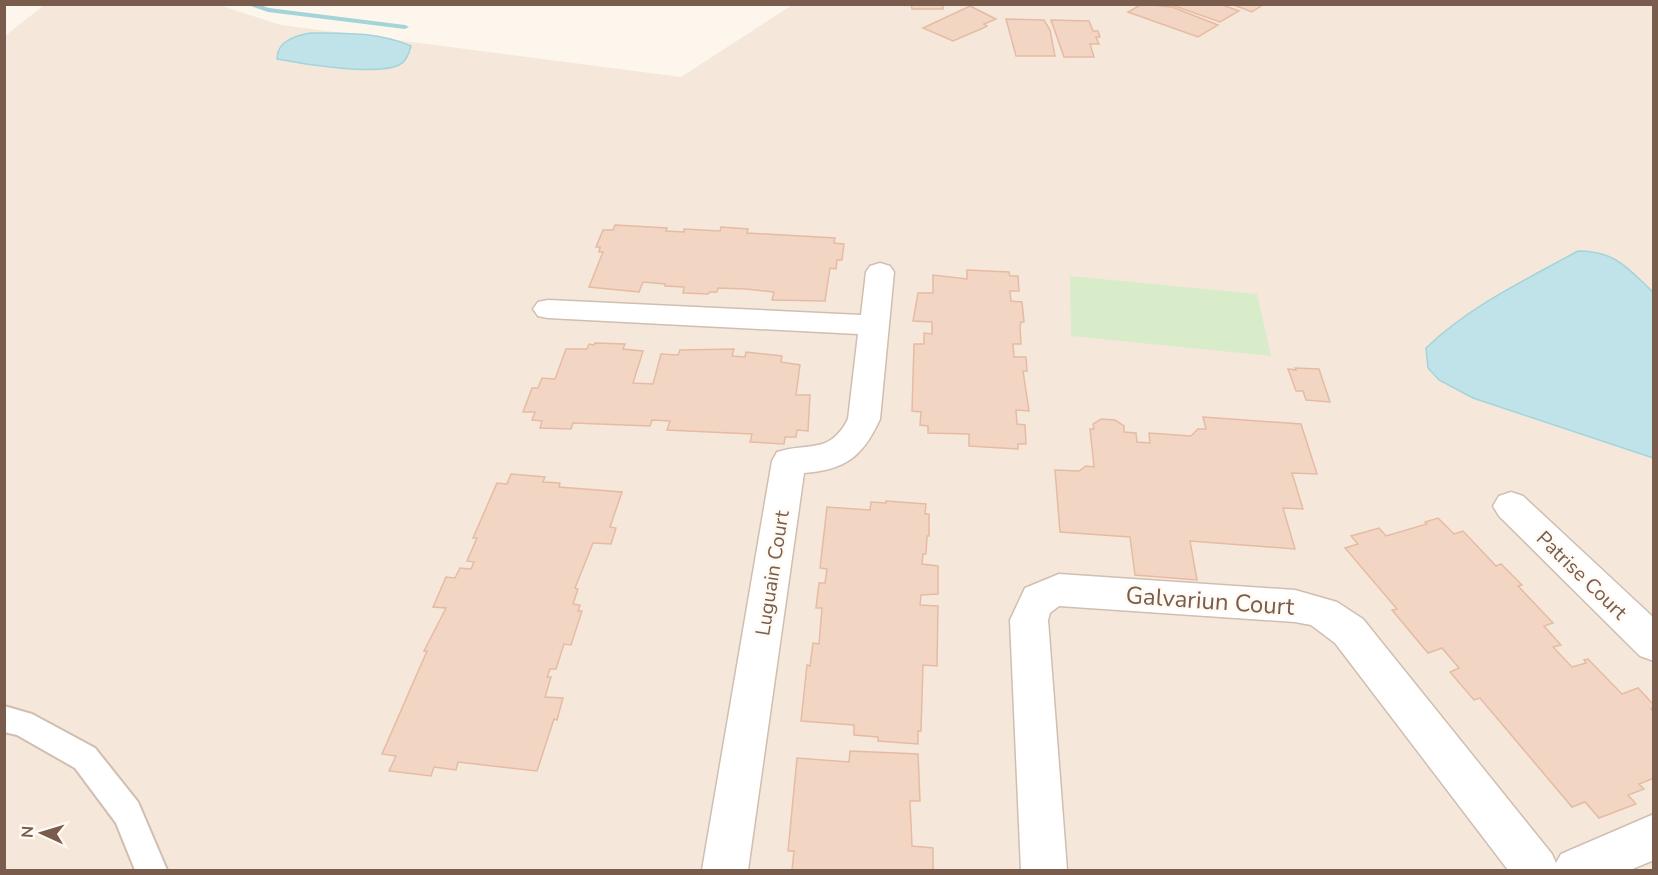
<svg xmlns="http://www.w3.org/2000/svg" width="1658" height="875" viewBox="0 0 1658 875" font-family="'Nunito Sans',sans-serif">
	<rect width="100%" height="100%" fill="#fdf6ec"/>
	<path fill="#f5e8da" d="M 44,5 L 219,5 L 281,25 L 681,77 L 792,5 L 1653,5 L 1653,870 L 5,870 L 5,36 Z"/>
	<path fill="#d8ecc9" d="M 1070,276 L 1257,294 L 1271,356 L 1071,336 Z"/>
	<g fill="#bfe3e8" stroke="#a5d3da" stroke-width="1.5">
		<path d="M 310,33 C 344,33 379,32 411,46 C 409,54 406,62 399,65 C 377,76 302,64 277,59 C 277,41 295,36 310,33 Z"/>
		<path d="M 1578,251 C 1616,251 1627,268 1653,292 L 1653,458 L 1473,398 L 1439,380 L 1428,368 L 1426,348 C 1470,306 1525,280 1578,251 Z"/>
	</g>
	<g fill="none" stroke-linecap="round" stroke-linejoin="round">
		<path fill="#a5d3da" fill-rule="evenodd" d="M 245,4 L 257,4 L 269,8 L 405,25 L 409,27 L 405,29 L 268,12 Z"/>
	</g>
	<g fill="#f3d5c3" stroke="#e6bba3" stroke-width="1.5">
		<path d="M 911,4 L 943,4 L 943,9 L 912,9 Z"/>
		<path d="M 1142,4 L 1172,7 L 1218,25 L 1198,37 L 1128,12 Z"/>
		<path d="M 1169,4 L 1220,4 L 1239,11 L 1220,22 Z"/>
		<path d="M 1231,4 L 1264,4 L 1252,12 Z"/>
		<path d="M 970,6 L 996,19 L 984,24 L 987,26 L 981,29 L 953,41 L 923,28 Z"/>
		<path d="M 1006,19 L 1044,20 L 1050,30 L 1055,56 L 1016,56 Z"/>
		<path d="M 1051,20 L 1089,21 L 1093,31 L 1098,31 L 1100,37 L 1096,37 L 1099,44 L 1090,44 L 1094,57 L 1064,57 Z"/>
		<path d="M 615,225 L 667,228 L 666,231 L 684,232 L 684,229 L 720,231 L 721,227 L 748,229 L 747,233 L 835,238 L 834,243 L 844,244 L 842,260 L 837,260 L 836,269 L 830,268 L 825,301 L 772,300 L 774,292 L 746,289 L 718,288 L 717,292 L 710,292 L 708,294 L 683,293 L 684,287 L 665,286 L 665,284 L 643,282 L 639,292 L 589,287 L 603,252 L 599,252 L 600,247 L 596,247 L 603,230 L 613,230 Z"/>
		<path d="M 967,270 L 1009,272 L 1010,276 L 1018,276 L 1019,291 L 1010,291 L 1011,301 L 1022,302 L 1024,322 L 1021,322 L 1020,326 L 1021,344 L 1013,344 L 1014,357 L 1026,357 L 1027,371 L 1023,371 L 1029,411 L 1016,410 L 1017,424 L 1025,425 L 1026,444 L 1018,444 L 1018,449 L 969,446 L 969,434 L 928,433 L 928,426 L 920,425 L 921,412 L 912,411 L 914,344 L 924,344 L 924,333 L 932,334 L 932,322 L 913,321 L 918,293 L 933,293 L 933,275 L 967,279 Z"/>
		<path d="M 595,343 L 625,344 L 623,349 L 643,351 L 633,383 L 653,384 L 661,354 L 678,355 L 680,350 L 734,349 L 732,356 L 745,357 L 746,352 L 782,356 L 781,362 L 800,365 L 796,395 L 810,395 L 808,431 L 797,430 L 796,437 L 785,437 L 784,444 L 750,442 L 752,434 L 667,430 L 670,421 L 652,420 L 650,426 L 573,423 L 571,429 L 540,428 L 542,421 L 532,420 L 535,412 L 523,412 L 532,388 L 538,388 L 542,378 L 555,379 L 566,349 L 587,349 L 589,344 L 594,345 Z"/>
		<path d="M 1295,368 L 1319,369 L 1330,402 L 1306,400 L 1303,391 L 1296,391 L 1288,369 L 1296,370 Z"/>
		<path d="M 1203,417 L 1301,424 L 1317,474 L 1292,473 L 1303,509 L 1283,508 L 1295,549 L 1190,541 L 1197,580 L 1135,575 L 1130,537 L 1060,532 L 1055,470 L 1079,471 L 1086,466 L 1094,467 L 1090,429 L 1094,429 L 1093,424 L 1101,419 L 1115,420 L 1124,426 L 1124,432 L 1136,433 L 1137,442 L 1150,443 L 1149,433 L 1191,436 L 1198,429 L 1206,429 Z"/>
		<path d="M 511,474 L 545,477 L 543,482 L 560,483 L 559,487 L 622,492 L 610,527 L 616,528 L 611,544 L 593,543 L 575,588 L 578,589 L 573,604 L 580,605 L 578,611 L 582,611 L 571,645 L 564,644 L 556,669 L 550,669 L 547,677 L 551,677 L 545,697 L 563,698 L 557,720 L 554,719 L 537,771 L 458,762 L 456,770 L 434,767 L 431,776 L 389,771 L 396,756 L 382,754 L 427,651 L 424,651 L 446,608 L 433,607 L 446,577 L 455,578 L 460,568 L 471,569 L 474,562 L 467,561 L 477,538 L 473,538 L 497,483 L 507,484 Z"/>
		<path d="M 886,501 L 926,504 L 925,514 L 929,514 L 929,536 L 927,536 L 926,554 L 923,554 L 922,564 L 938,566 L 938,594 L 921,595 L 920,605 L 938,606 L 937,666 L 923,665 L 921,731 L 918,731 L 918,744 L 878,741 L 878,737 L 854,735 L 854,725 L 801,721 L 807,665 L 810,666 L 813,643 L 819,644 L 822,608 L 816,608 L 819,583 L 825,583 L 827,569 L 820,568 L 827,507 L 870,510 L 871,502 L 886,503 Z"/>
		<path d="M 1438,518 L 1454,534 L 1463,531 L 1496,566 L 1501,564 L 1522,585 L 1518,586 L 1553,623 L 1544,626 L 1561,645 L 1553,647 L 1572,667 L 1586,663 L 1584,660 L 1588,659 L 1622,694 L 1638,688 L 1654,705 L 1651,709 L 1654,712 L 1654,778 L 1639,784 L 1644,789 L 1628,795 L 1636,804 L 1599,818 L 1585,802 L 1572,807 L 1480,698 L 1474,700 L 1450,672 L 1459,668 L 1442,648 L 1428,653 L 1392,610 L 1397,609 L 1345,548 L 1358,544 L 1351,536 L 1379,528 L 1386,536 L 1427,524 L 1425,522 Z"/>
		<path d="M 850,751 L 918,754 L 920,801 L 910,801 L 912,846 L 933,848 L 933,870 L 792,870 L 794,851 L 788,851 L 797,758 L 849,762 Z"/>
	</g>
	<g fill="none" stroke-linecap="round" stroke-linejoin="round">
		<g stroke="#d1beb0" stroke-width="4">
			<path id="service" d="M 4,706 L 32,714 L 95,748 L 138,802 L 167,870 L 135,870 L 116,823 L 75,768 L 17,735 L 4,732 Z"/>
		</g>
		<g stroke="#d1beb0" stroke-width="3">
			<g id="minor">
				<path d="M 880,263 L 890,266 L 894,272 L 880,419 C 863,456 846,470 804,473 L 748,870 L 702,870 L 772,461 L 777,452 C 808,442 830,455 848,419 L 858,334 L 548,318 L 538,316 L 533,309 L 538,302 L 548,300 L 861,315 L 866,272 L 870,266 Z"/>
				<path d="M 1511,492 L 1523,496 L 1654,618 L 1654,661 L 1640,656 L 1499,516 L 1493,506 L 1499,496 Z"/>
				<path d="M 1059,574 L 1295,590 L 1337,602 L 1363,619 L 1552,854 L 1556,863 L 1561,854 L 1654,814 L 1654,860 L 1630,870 L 1508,870 L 1335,643 L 1311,625 L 1295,622 L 1059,606 L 1050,613 L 1048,620 L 1067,870 L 1021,870 L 1010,620 L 1025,588 Z"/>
			</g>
		</g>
		<use href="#service" fill="#fff" fill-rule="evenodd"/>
		<use href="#minor" fill="#fff" fill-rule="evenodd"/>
	</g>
	<g text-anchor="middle" stroke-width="5" stroke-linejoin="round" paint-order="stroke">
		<g font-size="20" fill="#7a5c4d" stroke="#fffaf3">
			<text transform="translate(772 573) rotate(-81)" y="7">Luguain Court</text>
			<text transform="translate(1582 575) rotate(44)" y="7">Patrise Court</text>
		</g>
		<g font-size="24" fill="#7a5c4d" stroke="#fffaf3">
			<text transform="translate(1210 601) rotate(4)" y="8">Galvariun Court</text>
		</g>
	</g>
	<rect width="1658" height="875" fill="none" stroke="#7a5c4d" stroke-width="12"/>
	<g transform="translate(42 833) rotate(274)" stroke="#fffaf3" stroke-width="4.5" paint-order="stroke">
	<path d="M0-4.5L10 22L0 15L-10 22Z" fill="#7a5c4d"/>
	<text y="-9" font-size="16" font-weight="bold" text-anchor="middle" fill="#7a5c4d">N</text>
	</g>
</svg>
